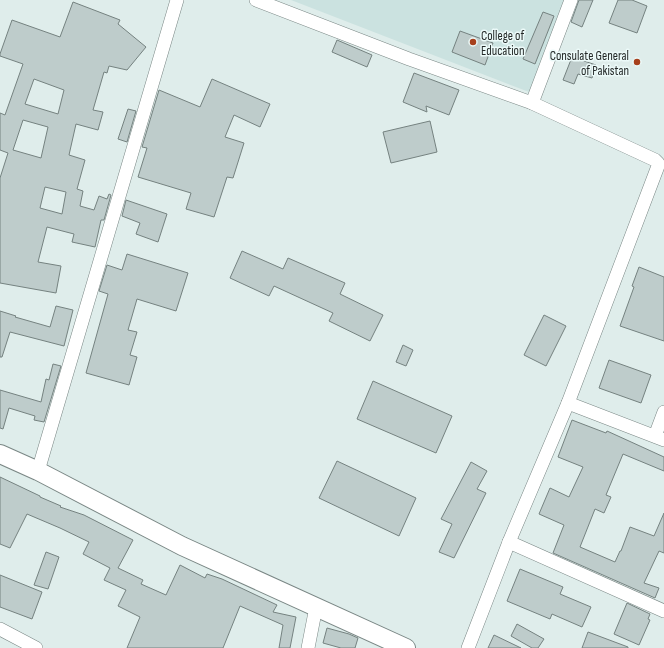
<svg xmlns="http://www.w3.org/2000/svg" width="664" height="648" viewBox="0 0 664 648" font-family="'Sofia Sans Condensed',sans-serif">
	<rect width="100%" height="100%" fill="#dfedeb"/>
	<path fill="#cbe2e0" d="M 291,0 L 564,0 L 529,92 Z"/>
	<g fill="#becccb" stroke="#758280" fill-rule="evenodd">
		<path d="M 579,0 L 593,0 L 582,27 L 571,22 Z"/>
		<path d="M 618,0 L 632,0 L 647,6 L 637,33 L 609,23 Z"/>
		<path d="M 73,2 L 120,20 L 118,24 L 146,47 L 127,70 L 109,66 L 107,73 L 104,72 L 93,110 L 103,112 L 98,130 L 76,124 L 69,155 L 85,160 L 77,189 L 83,191 L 80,206 L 94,210 L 99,196 L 107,199 L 109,194 L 111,195 L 104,220 L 101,220 L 95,247 L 72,242 L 74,234 L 47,227 L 38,262 L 61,266 L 56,293 L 0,283 L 0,178 L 8,153 L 0,150 L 0,113 L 5,115 L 23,64 L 0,56 L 0,54 L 12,20 L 60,37 ZM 34,79 L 64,90 L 58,114 L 25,104 ZM 23,120 L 48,127 L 41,158 L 13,150 ZM 45,187 L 66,192 L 62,214 L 40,208 Z"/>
		<path d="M 543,12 L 554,16 L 535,64 L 523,59 Z"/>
		<path d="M 460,31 L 493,43 L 485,65 L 452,52 Z"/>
		<path d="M 337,40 L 372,55 L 367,67 L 332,52 Z"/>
		<path d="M 572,57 L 596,65 L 592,78 L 578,74 L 574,84 L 563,80 Z"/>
		<path d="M 414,73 L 459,90 L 449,115 L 426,106 L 427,112 L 403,102 Z"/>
		<path d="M 212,79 L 270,104 L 260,127 L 234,115 L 225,137 L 244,143 L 233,178 L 227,177 L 214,217 L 186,209 L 191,193 L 138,177 L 147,148 L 142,147 L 159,90 L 200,107 Z"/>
		<path d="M 128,109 L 136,111 L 127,142 L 118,139 Z"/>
		<path d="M 430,121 L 437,152 L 391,163 L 383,132 Z"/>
		<path d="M 126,200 L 167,214 L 158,242 L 136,234 L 140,223 L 122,216 Z"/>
		<path d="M 242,251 L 283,269 L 288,258 L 345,283 L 340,294 L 383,315 L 370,341 L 329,321 L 333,313 L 274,286 L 269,296 L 230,278 Z"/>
		<path d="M 127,254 L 188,273 L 176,311 L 137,299 L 128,330 L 137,332 L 130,355 L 137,357 L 129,385 L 86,373 L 108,294 L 99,291 L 107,265 L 122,270 Z"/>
		<path d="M 639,267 L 664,277 L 664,341 L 620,326 L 634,287 L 632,286 Z"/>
		<path d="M 56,306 L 73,310 L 64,346 L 10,332 L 2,357 L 0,357 L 0,311 L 16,316 L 15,317 L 50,327 Z"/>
		<path d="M 544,315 L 566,326 L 546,366 L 524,355 Z"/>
		<path d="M 403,345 L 413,350 L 406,366 L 396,362 Z"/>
		<path d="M 609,360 L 651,375 L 641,403 L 599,388 Z"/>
		<path d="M 53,364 L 61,366 L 44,422 L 34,420 L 35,416 L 9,408 L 3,429 L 0,428 L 0,390 L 41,402 L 46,379 L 49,380 Z"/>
		<path d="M 373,381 L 452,416 L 436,453 L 357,419 Z"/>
		<path d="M 572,420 L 606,433 L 607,431 L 664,457 L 664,471 L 623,454 L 606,495 L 611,497 L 604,513 L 595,509 L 580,547 L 615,562 L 620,551 L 621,551 L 630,527 L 654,536 L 664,513 L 664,553 L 659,551 L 644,583 L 659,588 L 655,598 L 553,553 L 564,525 L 539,514 L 550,488 L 569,497 L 583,467 L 558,457 Z"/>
		<path d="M 337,461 L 416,498 L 399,536 L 319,498 Z"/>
		<path d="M 471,462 L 487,471 L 477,489 L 486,493 L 454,558 L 439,552 L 452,524 L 441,519 Z"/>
		<path d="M 0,477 L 40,496 L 40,497 L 61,506 L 60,507 L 84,515 L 133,540 L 118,568 L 143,580 L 141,584 L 166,595 L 180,565 L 205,578 L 207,574 L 222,579 L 277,605 L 273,612 L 296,617 L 290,648 L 279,648 L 283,625 L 240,606 L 223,648 L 127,648 L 140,617 L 118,606 L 126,590 L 104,580 L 110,568 L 83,554 L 89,542 L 60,528 L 27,514 L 10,548 L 0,544 Z"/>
		<path d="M 46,552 L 59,557 L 48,589 L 34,585 Z"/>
		<path d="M 520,569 L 563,587 L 560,594 L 591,607 L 582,627 L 552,614 L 550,619 L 507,601 Z"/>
		<path d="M 0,575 L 42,592 L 32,619 L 0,607 Z"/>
		<path d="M 627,603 L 650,614 L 648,619 L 650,620 L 639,645 L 614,634 Z"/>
		<path d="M 517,624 L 544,639 L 538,648 L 532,648 L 511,636 Z"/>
		<path d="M 327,628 L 349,634 L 358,638 L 355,648 L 341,648 L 323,643 Z"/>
		<path d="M 588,632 L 628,647 L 628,648 L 582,648 Z"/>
		<path d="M 494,635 L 521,648 L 488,648 Z"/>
	</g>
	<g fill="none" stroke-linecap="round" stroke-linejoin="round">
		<g stroke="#7a8785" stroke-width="14">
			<g id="street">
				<path d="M 256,0 L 409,59 L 532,103 L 655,160 L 658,163 L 658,166 L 568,403 L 509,542 L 468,648"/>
				<path d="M 532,103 L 571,0"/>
				<path d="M 568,403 L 664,440"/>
				<path d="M 655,436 L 664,412"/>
				<path d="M 38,471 L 177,0"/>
				<path d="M 509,542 L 664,611"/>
				<path d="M 0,629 L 36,648"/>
				<path d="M 308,648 L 316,607"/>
			</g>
		</g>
		<g stroke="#7a8785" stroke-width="20">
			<path id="secondary" d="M 0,454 L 38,471 L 182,546 L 406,648"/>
		</g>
		<use href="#street" stroke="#fff" stroke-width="13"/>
		<use href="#secondary" stroke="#fff" stroke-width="18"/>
	</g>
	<g fill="#a7401c" stroke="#ecfaf9" stroke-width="1.5">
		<circle cx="473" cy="42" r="4"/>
		<circle cx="637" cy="62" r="4"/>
	</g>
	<g text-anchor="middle" stroke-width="3" stroke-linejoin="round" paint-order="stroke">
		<g font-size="13" fill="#232827" stroke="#ecfaf9" text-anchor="start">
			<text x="481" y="40">College of<tspan x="481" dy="15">Education</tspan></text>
			<text x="629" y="60" text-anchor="end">Consulate General<tspan x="629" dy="15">of Pakistan</tspan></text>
		</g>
	</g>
</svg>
